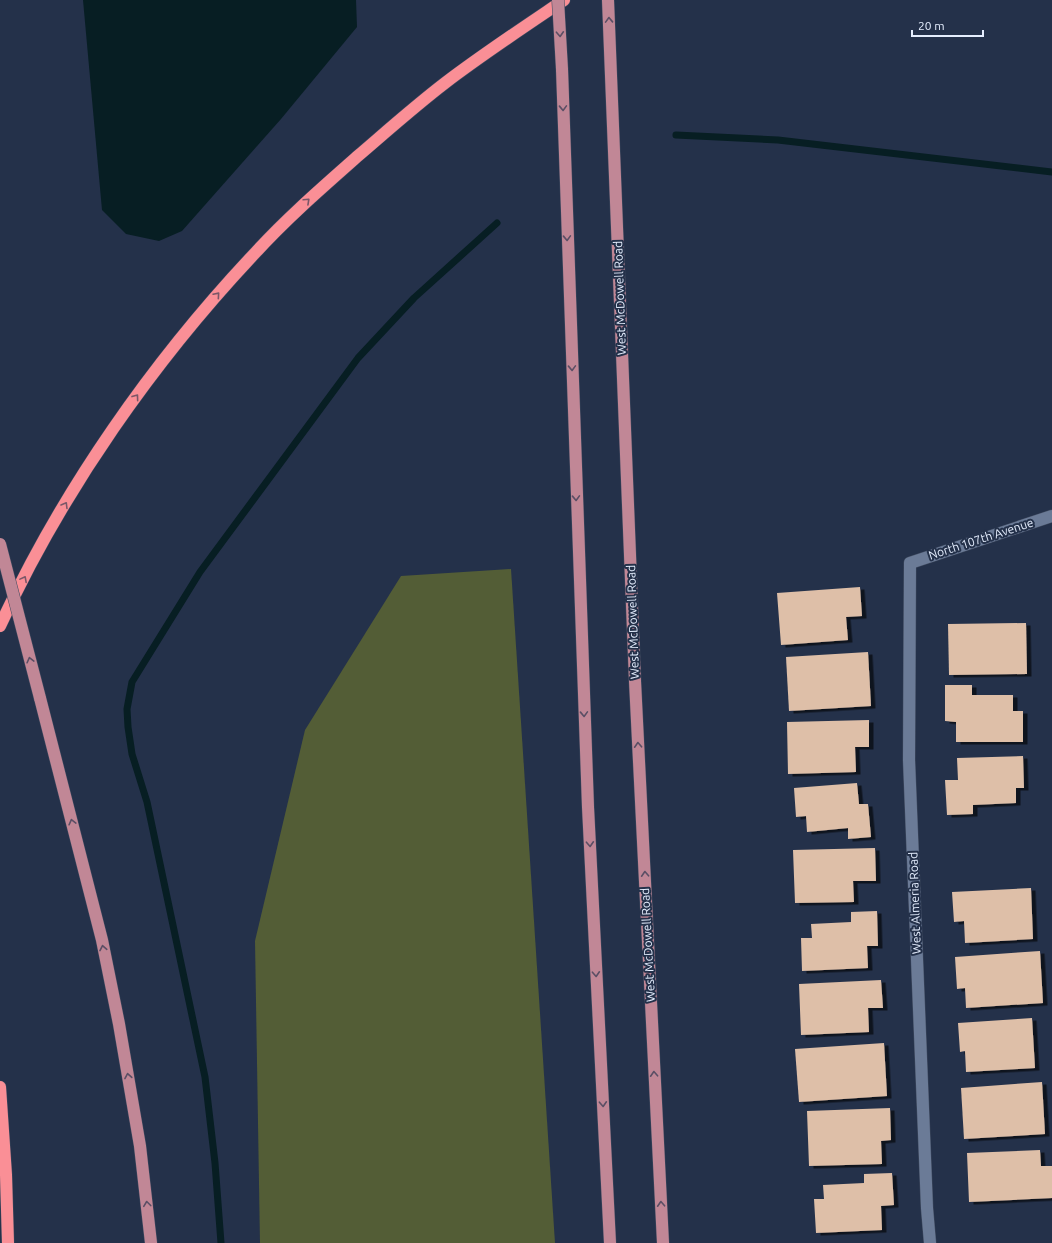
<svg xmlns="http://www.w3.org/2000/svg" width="1052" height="1243" viewBox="0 0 1052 1243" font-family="Ubuntu,sans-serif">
	<defs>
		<filter id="shadow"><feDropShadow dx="4.5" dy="2.5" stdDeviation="0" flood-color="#0009"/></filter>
	</defs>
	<rect width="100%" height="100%" fill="#24314a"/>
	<path fill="#535d36" d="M 511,569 L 555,1243 L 260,1243 L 255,941 L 305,730 L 401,576 Z"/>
	<path fill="#071e23" d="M 83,0 L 356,0 L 357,27 L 281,119 L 182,231 L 159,241 L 126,234 L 102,210 Z"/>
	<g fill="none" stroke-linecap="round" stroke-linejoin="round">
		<g stroke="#071e23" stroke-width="7">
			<path d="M 676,135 L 778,140 L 1052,172"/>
			<path d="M 221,1243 L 215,1163 L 205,1077 L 147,802 L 132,754 L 128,727 L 127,709 L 132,682 L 200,572 L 358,358 L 414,298 L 497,223"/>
		</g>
	</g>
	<g fill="#debfa8" filter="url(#shadow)">
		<path d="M 860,587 L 862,616 L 846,617 L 848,640 L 781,645 L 777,593 Z"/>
		<path d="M 1026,623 L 1027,674 L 949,675 L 948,624 Z"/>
		<path d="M 868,652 L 871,706 L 789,711 L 786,657 Z"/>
		<path d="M 945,685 L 972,685 L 972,695 L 1013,695 L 1013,711 L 1023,711 L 1023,742 L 956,742 L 956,722 L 945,721 Z"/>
		<path d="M 869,720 L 869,747 L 855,747 L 856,772 L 788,774 L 787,722 Z"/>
		<path d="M 1023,756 L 1024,788 L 1016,788 L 1016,803 L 973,805 L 973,814 L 947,815 L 945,780 L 958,780 L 957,758 Z"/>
		<path d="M 857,783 L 859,804 L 868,804 L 871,837 L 848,839 L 848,828 L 807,832 L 806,816 L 796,817 L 794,788 Z"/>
		<path d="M 875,848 L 876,881 L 853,881 L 854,902 L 795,903 L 793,850 Z"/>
		<path d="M 1031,888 L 1033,939 L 965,943 L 964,921 L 954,922 L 952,892 Z"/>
		<path d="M 877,911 L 878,946 L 867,946 L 868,968 L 802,971 L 801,938 L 812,938 L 811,924 L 851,922 L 851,912 Z"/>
		<path d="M 1040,951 L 1043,1003 L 966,1008 L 965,988 L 957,989 L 955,957 Z"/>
		<path d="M 881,980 L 883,1008 L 868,1008 L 869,1032 L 801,1035 L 799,984 Z"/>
		<path d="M 1032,1018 L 1035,1068 L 966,1072 L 965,1051 L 960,1052 L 958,1023 Z"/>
		<path d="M 884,1043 L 887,1096 L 799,1102 L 795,1049 Z"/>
		<path d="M 1042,1082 L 1045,1134 L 964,1139 L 961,1088 Z"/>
		<path d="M 890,1108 L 891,1140 L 881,1141 L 882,1164 L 809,1166 L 807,1111 Z"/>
		<path d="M 1040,1150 L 1041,1166 L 1052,1166 L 1052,1198 L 969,1202 L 967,1153 Z"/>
		<path d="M 892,1173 L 894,1205 L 881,1206 L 882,1230 L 816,1233 L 814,1199 L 824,1199 L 823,1185 L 864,1183 L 864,1174 Z"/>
	</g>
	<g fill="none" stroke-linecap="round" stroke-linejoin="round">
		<g stroke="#414c61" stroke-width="13">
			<path id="street" d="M 930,1243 L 927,1208 L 909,760 L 910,563 L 1052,516"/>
		</g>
		<g stroke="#414c61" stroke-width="13">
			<g id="primary">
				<path d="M 608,0 L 635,681 L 663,1243"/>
				<path d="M 562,69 L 588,807 L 610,1243"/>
				<path d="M 40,698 L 102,940 L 119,1024 L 140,1146 L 151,1243"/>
			</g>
		</g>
		<g stroke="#414c61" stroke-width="13">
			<g id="highway">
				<path d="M 0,626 C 62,491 154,360 256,252 C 288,217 324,186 359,155 C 387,131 415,106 445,83 C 483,54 524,27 564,0"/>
				<path d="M 0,1087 L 6,1175 L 8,1243"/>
			</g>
		</g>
		<use href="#street" stroke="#6b7b97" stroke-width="12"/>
		<use href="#primary" stroke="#c18796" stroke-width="12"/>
		<use href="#highway" stroke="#fa8f96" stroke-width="12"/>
		<g stroke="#414c61" stroke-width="13" stroke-linecap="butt">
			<g id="primary-bridge">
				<path d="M 558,0 L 562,69"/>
				<path d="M 0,544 L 40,698"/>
			</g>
		</g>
		<use href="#primary-bridge" stroke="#c18796" stroke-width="12"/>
	</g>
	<defs><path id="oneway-chevron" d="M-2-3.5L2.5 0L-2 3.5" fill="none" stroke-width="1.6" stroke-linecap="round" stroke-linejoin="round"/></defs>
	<g stroke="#5b4f65">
		<use href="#oneway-chevron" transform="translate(609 20) rotate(-92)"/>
		<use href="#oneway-chevron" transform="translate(560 34) rotate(87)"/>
		<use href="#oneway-chevron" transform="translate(563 108) rotate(88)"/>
		<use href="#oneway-chevron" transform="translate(567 238) rotate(88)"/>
		<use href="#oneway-chevron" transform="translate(572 368) rotate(88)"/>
		<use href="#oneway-chevron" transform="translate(576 498) rotate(88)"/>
		<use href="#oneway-chevron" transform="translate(30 660) rotate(-104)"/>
		<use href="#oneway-chevron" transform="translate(584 714) rotate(88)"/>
		<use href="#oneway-chevron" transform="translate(638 745) rotate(-93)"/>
		<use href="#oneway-chevron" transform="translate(72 822) rotate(-104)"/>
		<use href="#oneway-chevron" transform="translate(590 844) rotate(87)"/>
		<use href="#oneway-chevron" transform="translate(645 874) rotate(-93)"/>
		<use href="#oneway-chevron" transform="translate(103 948) rotate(-101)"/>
		<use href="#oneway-chevron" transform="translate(596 974) rotate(87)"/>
		<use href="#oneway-chevron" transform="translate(654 1074) rotate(-93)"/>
		<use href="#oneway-chevron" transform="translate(128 1076) rotate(-100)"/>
		<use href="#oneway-chevron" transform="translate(603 1104) rotate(87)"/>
		<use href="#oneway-chevron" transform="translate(147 1204) rotate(-97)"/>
		<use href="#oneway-chevron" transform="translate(661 1204) rotate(-93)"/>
	</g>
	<g stroke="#7a5768">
		<use href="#oneway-chevron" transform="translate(307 201) rotate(-43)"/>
		<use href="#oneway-chevron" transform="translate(217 295) rotate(-49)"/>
		<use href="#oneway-chevron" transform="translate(136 397) rotate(-54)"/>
		<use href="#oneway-chevron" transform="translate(65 505) rotate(-59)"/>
		<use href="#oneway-chevron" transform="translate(24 579) rotate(-62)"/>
	</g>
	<g text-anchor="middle" stroke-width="4" stroke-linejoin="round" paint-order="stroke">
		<g font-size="12" fill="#e5eefe" stroke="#24314a">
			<text transform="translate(620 298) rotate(-92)" y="4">West McDowell Road</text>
			<text transform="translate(981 539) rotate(-18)" y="4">North 107th Avenue</text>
			<text transform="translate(633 622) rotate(-92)" y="4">West McDowell Road</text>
			<text transform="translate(915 903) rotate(-92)" y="4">West Almeria Road</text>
			<text transform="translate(648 945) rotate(-93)" y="4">West McDowell Road</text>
		</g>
	</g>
	<path d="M912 30v6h71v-6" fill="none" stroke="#e5eefe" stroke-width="2"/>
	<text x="918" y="30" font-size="12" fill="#e5eefe" stroke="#24314a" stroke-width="3" paint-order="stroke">20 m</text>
</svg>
